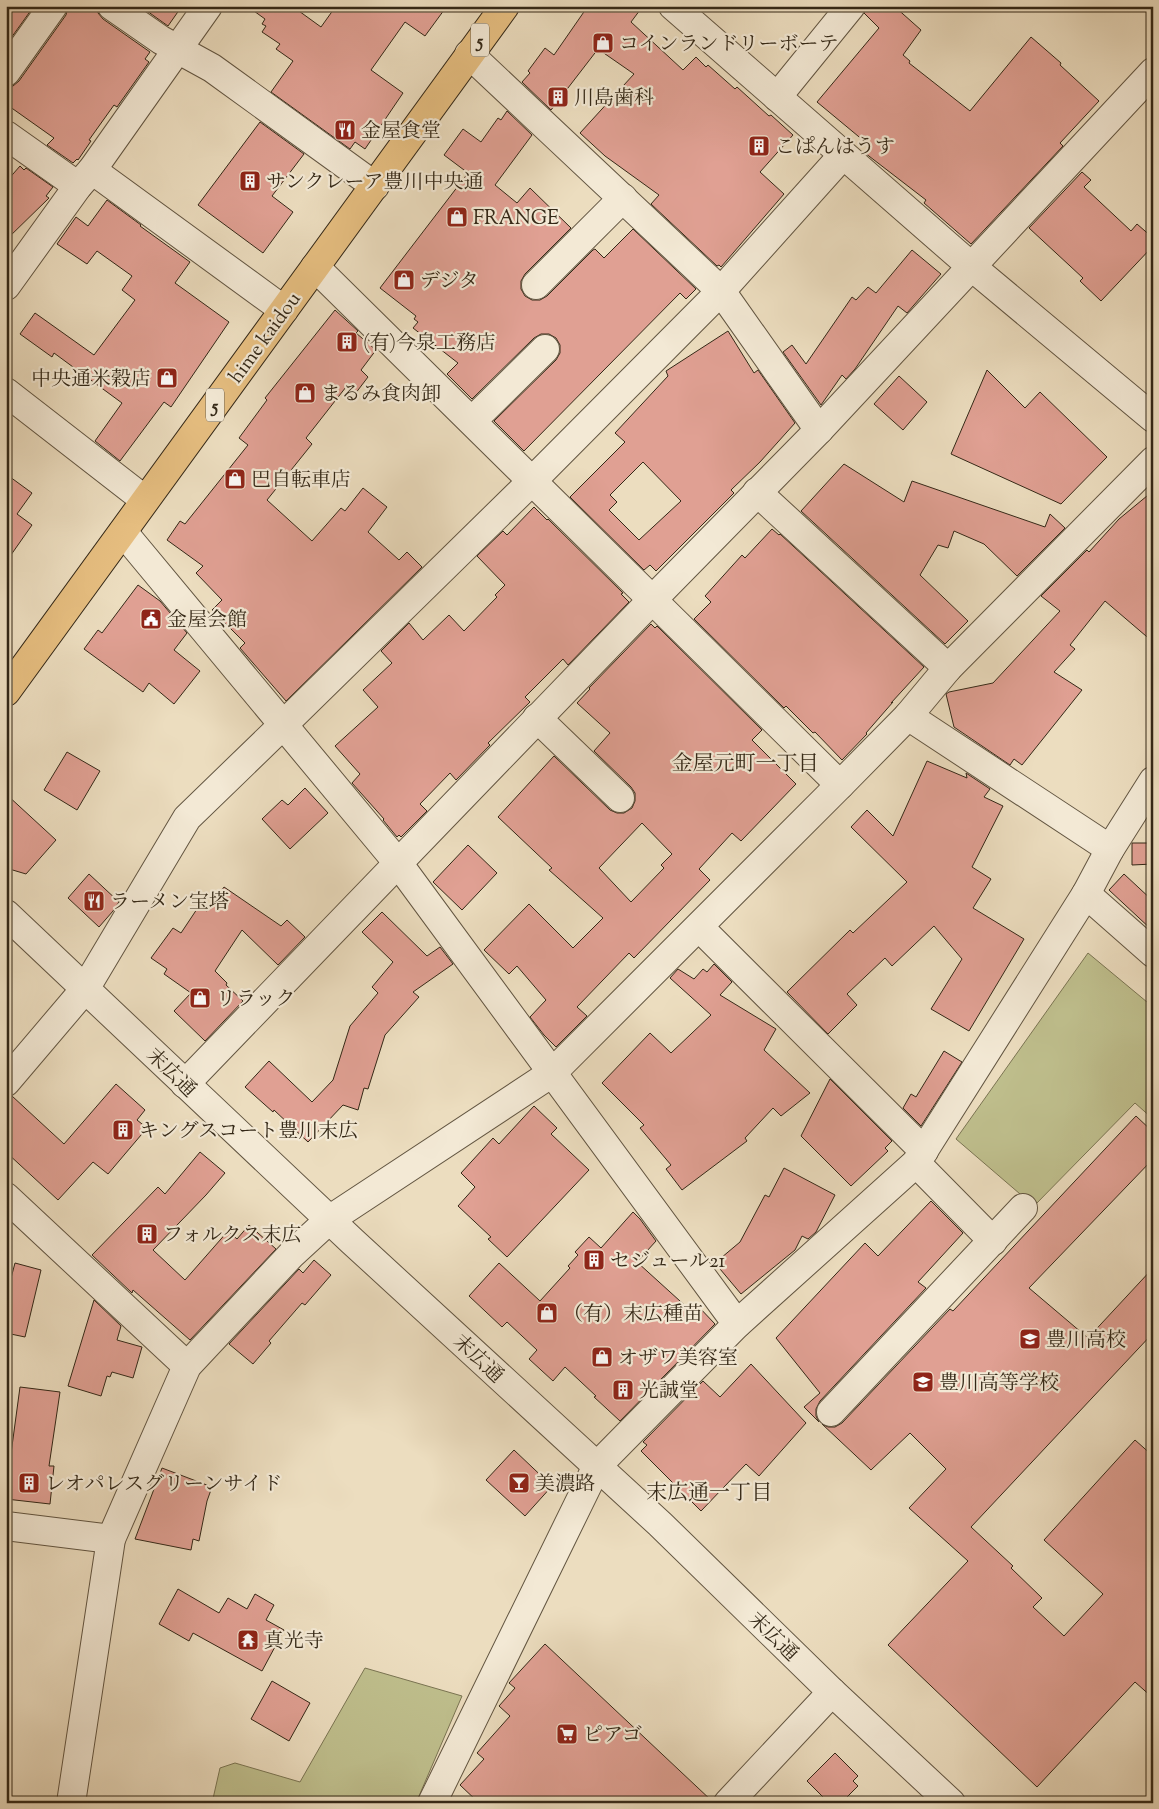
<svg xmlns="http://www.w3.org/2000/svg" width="1159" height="1809" viewBox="0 0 1159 1809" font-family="'Sorts Mill Goudy','Noto Serif JP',serif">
	<rect width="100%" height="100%" fill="#ecddbf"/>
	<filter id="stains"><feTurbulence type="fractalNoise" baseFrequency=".004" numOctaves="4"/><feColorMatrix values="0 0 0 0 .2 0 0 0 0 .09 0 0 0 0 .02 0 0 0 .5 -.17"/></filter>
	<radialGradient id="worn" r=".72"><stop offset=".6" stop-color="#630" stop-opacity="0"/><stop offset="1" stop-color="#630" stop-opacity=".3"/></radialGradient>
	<g fill="#bfbf8d" stroke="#7a7452">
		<path d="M 1088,953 L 1153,1007 L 1153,1119 L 1135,1103 L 1034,1206 L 956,1139 Z"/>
		<path d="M 365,1668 L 462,1696 L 416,1803 L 212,1803 L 220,1768 L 235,1763 L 300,1782 Z"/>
	</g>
	<g fill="#e0a093" stroke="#342817" fill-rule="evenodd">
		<path d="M 6,6 L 34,6 L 6,45 Z"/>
		<path d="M 68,6 L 97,6 L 98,13 L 103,19 L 150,52 L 145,59 L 149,62 L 117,107 L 114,105 L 89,140 L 91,141 L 78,160 L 77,159 L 73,163 L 47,145 L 54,138 L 6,104 L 6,87 L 13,86 L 19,81 L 66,15 Z"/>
		<path d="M 140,6 L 182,6 L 168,26 Z"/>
		<path d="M 247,6 L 292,6 L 321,27 L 336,6 L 447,6 L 425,36 L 405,22 L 371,70 L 403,93 L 365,149 L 355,142 L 350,149 L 271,92 L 293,61 L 276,49 L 280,44 L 262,32 L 266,26 L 262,24 L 265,19 Z"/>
		<path d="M 588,6 L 643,6 L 631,22 L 683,70 L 696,57 L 706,67 L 708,65 L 735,89 L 737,87 L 769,116 L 771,115 L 793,135 L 760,172 L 784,194 L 721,267 L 719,265 L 717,266 L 651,204 L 659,195 L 605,156 L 580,133 L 634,74 L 598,49 L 551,110 L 522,82 L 530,73 L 528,71 L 545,48 L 554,55 Z"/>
		<path d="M 866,6 L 894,6 L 921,30 L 903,55 L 910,61 L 909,63 L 970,111 L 1031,37 L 1061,63 L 1060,65 L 1099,101 L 1060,143 L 1063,146 L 971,244 L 924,203 L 926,200 L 865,153 L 870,146 L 817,102 L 879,28 L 864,13 Z"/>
		<path d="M 507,111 L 532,135 L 495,185 L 517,203 L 530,188 L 571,228 L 525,274 L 521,281 L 521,289 L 525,296 L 532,300 L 540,300 L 547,296 L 593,250 L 595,249 L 604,258 L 633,229 L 696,289 L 686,299 L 680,293 L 524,451 L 494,421 L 556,360 L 560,353 L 560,345 L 556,338 L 549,334 L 541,334 L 534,338 L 472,399 L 447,374 L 458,363 L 413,328 L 418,322 L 414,319 L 416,316 L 380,288 L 468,173 L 444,155 L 463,129 L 481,142 L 498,118 L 501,120 Z"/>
		<path d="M 260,122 L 304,154 L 272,196 L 293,212 L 263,253 L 198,205 Z"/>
		<path d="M 20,166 L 24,170 L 26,168 L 53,187 L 46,196 L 49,198 L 6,240 L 6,182 Z"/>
		<path d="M 1082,172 L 1091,180 L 1084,187 L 1131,231 L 1137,224 L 1153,238 L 1153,246 L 1101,301 L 1080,281 L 1083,278 L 1029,228 Z"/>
		<path d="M 107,200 L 141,225 L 140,226 L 190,262 L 175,283 L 229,322 L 171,407 L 164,402 L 120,461 L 95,441 L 122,403 L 54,353 L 52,357 L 20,334 L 35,313 L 94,355 L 135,300 L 122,290 L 132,276 L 97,251 L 87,264 L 57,244 L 76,217 L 88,226 Z"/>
		<path d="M 912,250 L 941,274 L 907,313 L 898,306 L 855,369 L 846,379 L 842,375 L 821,405 L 783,352 L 792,345 L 806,364 L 852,297 L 856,300 L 868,287 L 876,293 Z"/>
		<path d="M 335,310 L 358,331 L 356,333 L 376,350 L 361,370 L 368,377 L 355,394 L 346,387 L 306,438 L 312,444 L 267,500 L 312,541 L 341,508 L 345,511 L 363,488 L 387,507 L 368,532 L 399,560 L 407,552 L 422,567 L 286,701 L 240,648 L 245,643 L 212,610 L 222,600 L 196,573 L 203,566 L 167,540 L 180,521 L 185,524 L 248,445 L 239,438 L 267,400 L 265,398 Z"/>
		<path d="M 728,331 L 754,373 L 758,370 L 795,423 L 760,462 L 731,490 L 734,493 L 656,571 L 650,565 L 644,570 L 570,497 L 625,442 L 615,433 L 668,376 L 666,371 ZM 643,462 L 681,501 L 639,540 L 609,510 L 617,502 L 610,495 Z"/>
		<path d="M 987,370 L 1025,408 L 1040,392 L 1107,457 L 1061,504 L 951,454 Z"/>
		<path d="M 899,376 L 927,402 L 903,430 L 874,404 Z"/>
		<path d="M 844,464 L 904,502 L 912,481 L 1045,527 L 1050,514 L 1065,528 L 1017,576 L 984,544 L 954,531 L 948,548 L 938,545 L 920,575 L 968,621 L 945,644 L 801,511 Z"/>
		<path d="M 6,474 L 32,493 L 17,514 L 32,525 L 6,562 Z"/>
		<path d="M 1153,491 L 1153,642 L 1105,601 L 1070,645 L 1075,649 L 1054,672 L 1082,690 L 1022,765 L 1014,759 L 1010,765 L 954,727 L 946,694 L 949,692 L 993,683 L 1060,611 L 1041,596 L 1087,550 L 1089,552 L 1119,519 Z"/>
		<path d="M 534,507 L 547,520 L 548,519 L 623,593 L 621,594 L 629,602 L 568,665 L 563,659 L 525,697 L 530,702 L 488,743 L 490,745 L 456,780 L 450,773 L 420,804 L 427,811 L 401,837 L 399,835 L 397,837 L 383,820 L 384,819 L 352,783 L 360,774 L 335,746 L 378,707 L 363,690 L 392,663 L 381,651 L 409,623 L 423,640 L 449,615 L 464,631 L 497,597 L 495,595 L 505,585 L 477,556 L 503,531 L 507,535 Z"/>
		<path d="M 772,529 L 779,535 L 780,534 L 924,667 L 891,703 L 893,702 L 866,733 L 867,734 L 842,760 L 815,732 L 813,733 L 786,706 L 784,708 L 694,619 L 711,602 L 705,596 L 742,555 L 745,558 Z"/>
		<path d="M 138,585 L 160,601 L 187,633 L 174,650 L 200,671 L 174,704 L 149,683 L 143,692 L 84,649 L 98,630 L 102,633 Z"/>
		<path d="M 651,624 L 655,628 L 657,626 L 762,730 L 752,740 L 796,784 L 741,841 L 732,833 L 699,869 L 710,880 L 634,958 L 629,953 L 577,1007 L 587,1016 L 556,1047 L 544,1035 L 530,1017 L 546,1000 L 517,966 L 509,974 L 484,950 L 529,904 L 573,948 L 603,918 L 549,870 L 552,868 L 498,817 L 554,756 L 610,810 L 617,813 L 624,813 L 632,808 L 635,801 L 635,793 L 631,787 L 594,751 L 610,733 L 577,703 L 590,689 L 589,688 ZM 642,823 L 672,854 L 661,865 L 664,868 L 631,902 L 599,868 Z"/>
		<path d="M 67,752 L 100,771 L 77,810 L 44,790 Z"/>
		<path d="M 927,761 L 967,778 L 966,773 L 990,789 L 984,797 L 1003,806 L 972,867 L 991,879 L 973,908 L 1024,939 L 969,1031 L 931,1009 L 962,959 L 934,926 L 892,966 L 885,958 L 847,994 L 857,1005 L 828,1034 L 787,992 L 850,930 L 853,933 L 907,882 L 851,827 L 867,810 L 893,836 Z"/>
		<path d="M 305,788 L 328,813 L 290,849 L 262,819 L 282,800 L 288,805 Z"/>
		<path d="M 6,794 L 56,840 L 26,874 L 6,868 Z"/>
		<path d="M 1132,843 L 1153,843 L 1153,864 L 1132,865 Z"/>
		<path d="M 468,845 L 497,873 L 462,910 L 433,882 Z"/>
		<path d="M 89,874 L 119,902 L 113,911 L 99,927 L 68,898 Z"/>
		<path d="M 1124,874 L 1153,901 L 1153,931 L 1109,890 Z"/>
		<path d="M 224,887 L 281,926 L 287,920 L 305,937 L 278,965 L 242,930 L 215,971 L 227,983 L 226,985 L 243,1001 L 205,1041 L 174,1011 L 191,993 L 164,974 L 167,969 L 151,958 L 173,928 L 181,933 L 199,906 L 207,911 Z"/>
		<path d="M 382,912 L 427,956 L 440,947 L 453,964 L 413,992 L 419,997 L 385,1035 L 368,1089 L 364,1088 L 358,1110 L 343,1105 L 308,1142 L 274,1110 L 273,1112 L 245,1087 L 269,1061 L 312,1102 L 333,1080 L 350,1026 L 378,993 L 372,987 L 393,962 L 362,932 Z"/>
		<path d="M 714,964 L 732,982 L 720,995 L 776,1029 L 764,1050 L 810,1093 L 781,1116 L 773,1108 L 745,1138 L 747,1141 L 682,1190 L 666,1169 L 671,1165 L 640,1128 L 644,1125 L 602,1083 L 650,1033 L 671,1053 L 711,1015 L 670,978 L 678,969 L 694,979 L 703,969 L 707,972 Z"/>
		<path d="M 944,1051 L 962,1062 L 921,1126 L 903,1108 L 911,1094 L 916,1097 Z"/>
		<path d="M 830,1079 L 892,1141 L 885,1148 L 888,1151 L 851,1186 L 801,1136 Z"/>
		<path d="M 116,1084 L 145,1110 L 137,1120 L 147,1128 L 108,1174 L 93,1162 L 58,1200 L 6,1152 L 6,1097 L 12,1096 L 64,1144 Z"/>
		<path d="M 534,1106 L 557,1128 L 551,1134 L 589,1170 L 507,1257 L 488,1239 L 491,1237 L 458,1206 L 475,1187 L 461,1173 L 493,1138 L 499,1144 Z"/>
		<path d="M 1136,1116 L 1153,1132 L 1153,1159 L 1029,1288 L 1088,1338 L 1153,1268 L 1153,1333 L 971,1527 L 1013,1566 L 1011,1568 L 1042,1598 L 1033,1607 L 1064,1636 L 1103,1594 L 1044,1540 L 1135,1440 L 1153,1456 L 1153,1698 L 1135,1682 L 1037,1787 L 888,1645 L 968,1561 L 909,1508 L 946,1469 L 910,1433 L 871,1470 L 822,1424 L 828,1427 L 835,1427 L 842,1423 L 950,1309 L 953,1311 Z"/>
		<path d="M 200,1152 L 225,1173 L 206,1195 L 153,1250 L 185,1280 L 228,1231 L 237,1239 L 249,1225 L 276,1249 L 190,1340 L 133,1290 L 132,1293 L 92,1255 L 158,1187 L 165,1194 Z"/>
		<path d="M 784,1168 L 835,1195 L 816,1232 L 808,1239 L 802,1236 L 795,1250 L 741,1294 L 715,1263 L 740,1242 L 765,1195 L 769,1197 Z"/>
		<path d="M 931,1201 L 963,1233 L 918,1282 L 926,1288 L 820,1401 L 816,1409 L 816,1416 L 819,1422 L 804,1407 L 820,1393 L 776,1338 L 865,1243 L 878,1256 Z"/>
		<path d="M 633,1212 L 640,1219 L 656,1241 L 637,1262 L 691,1311 L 697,1305 L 715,1324 L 620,1421 L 594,1397 L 596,1396 L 565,1367 L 553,1381 L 529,1359 L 537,1350 L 507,1322 L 502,1327 L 469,1296 L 499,1263 L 540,1301 L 570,1268 L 568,1266 L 578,1255 L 575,1252 L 589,1237 L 601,1248 Z"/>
		<path d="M 314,1260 L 331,1275 L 305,1305 L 302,1303 L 269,1341 L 271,1343 L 253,1364 L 229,1344 L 299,1269 L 303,1273 Z"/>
		<path d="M 15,1263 L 41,1270 L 25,1337 L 6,1333 L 6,1297 Z"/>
		<path d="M 94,1300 L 121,1326 L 117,1340 L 142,1347 L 133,1378 L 112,1372 L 110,1377 L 107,1376 L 101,1396 L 68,1386 Z"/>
		<path d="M 751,1364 L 806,1423 L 759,1476 L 746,1464 L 701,1511 L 641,1451 L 647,1445 L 643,1442 L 703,1381 L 720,1397 Z"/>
		<path d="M 20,1387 L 60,1392 L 49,1466 L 54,1466 L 50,1504 L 6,1499 L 6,1460 L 10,1461 Z"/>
		<path d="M 514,1450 L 552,1486 L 525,1516 L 486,1480 Z"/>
		<path d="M 162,1468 L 212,1487 L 207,1501 L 199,1541 L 193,1539 L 191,1550 L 135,1539 Z"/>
		<path d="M 178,1589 L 219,1613 L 228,1598 L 247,1609 L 255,1594 L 274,1605 L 266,1620 L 284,1630 L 262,1671 L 193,1633 L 189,1641 L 159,1624 Z"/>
		<path d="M 545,1644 L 713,1802 L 713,1803 L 479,1803 L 460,1785 L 484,1759 L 477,1753 L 510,1716 L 499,1706 L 515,1688 L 509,1683 Z"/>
		<path d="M 272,1681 L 310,1703 L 289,1741 L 251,1719 Z"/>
		<path d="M 835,1753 L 858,1776 L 853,1781 L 858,1786 L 841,1803 L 829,1803 L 807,1781 Z"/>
	</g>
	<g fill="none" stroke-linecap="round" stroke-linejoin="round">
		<g stroke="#625541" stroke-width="30">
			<g id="minor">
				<path d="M 112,6 L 161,40 L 212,68 L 375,186"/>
				<path d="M 673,6 L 972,267 L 1153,418"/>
				<path d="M 469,54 L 721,291 L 819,430"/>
				<path d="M 6,72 L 53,6"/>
				<path d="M 777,97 L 851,6"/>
				<path d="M 6,135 L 78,186"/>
				<path d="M 92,170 L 284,310"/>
				<path d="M 315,267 L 840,785"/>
				<path d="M 536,285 L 623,198"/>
				<path d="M 6,286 L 78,186 L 92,170 L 208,6"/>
				<path d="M 6,392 L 145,500"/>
				<path d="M 472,421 L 545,349"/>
				<path d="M 757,492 L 948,668"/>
				<path d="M 123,532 L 398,863 L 737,1324"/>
				<path d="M 908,716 L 1110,849"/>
				<path d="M 537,718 L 620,798"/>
				<path d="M 1086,894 L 1153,953"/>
				<path d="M 6,914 L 352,1241 L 660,1524 L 832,1692 L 951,1803"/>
				<path d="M 699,927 L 924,1151"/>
				<path d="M 6,1082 L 85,989 L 187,818 L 283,725 L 532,481 L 721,291 L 843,155"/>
				<path d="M 185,1084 L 653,599 L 819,430 L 1153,72"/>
				<path d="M 916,1163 L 993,1241"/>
				<path d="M 6,1197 L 187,1366"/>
				<path d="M 831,1412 L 1023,1208"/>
				<path d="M 6,1526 L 111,1539"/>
				<path d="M 71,1803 L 111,1539 L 187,1366 L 291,1255 L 329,1220 L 552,1073 L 840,785 L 908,716 L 948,668 L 1153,461"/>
				<path d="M 432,1803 L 597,1466 L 737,1324 L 916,1163 L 1086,894 L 1110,849 L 1153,781"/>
				<path d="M 728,1803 L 832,1692"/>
			</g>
		</g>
		<g stroke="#342817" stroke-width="30">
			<path id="major" d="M 6,692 L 505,6"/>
		</g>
		<use href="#minor" stroke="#f3e9d5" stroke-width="28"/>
		<use href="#major" stroke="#e6be80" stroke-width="28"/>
	</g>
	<defs>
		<g id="shop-square" transform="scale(1.125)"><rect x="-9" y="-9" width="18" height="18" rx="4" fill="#8f2418" stroke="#f3e9d5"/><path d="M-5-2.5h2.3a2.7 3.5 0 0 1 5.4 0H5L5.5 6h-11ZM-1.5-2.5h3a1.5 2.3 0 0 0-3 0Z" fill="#fff"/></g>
		<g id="building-square" transform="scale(1.125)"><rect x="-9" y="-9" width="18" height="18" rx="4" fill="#8f2418" stroke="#f3e9d5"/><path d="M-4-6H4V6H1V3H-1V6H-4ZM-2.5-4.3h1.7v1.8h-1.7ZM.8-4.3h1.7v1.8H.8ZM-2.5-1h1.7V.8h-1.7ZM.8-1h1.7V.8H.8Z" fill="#fff"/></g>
		<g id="restaurant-square" transform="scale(1.125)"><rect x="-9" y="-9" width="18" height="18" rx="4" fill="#8f2418" stroke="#f3e9d5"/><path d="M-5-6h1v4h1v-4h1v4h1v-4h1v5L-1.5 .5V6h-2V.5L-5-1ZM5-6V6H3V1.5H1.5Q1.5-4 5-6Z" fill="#fff"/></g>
		<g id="civic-square" transform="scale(1.125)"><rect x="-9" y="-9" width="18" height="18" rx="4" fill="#8f2418" stroke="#f3e9d5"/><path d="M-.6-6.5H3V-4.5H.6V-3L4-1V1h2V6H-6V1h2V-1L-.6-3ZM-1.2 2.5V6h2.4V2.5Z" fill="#fff"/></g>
		<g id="school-square" transform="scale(1.125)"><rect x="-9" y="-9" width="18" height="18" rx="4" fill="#8f2418" stroke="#f3e9d5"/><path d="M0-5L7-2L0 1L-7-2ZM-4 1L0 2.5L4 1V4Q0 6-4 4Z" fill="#fff"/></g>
		<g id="bar-square" transform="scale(1.125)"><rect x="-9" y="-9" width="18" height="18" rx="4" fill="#8f2418" stroke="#f3e9d5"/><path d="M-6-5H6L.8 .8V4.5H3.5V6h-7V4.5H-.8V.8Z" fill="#fff"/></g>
		<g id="temple-square" transform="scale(1.125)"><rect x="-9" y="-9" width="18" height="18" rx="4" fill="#8f2418" stroke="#f3e9d5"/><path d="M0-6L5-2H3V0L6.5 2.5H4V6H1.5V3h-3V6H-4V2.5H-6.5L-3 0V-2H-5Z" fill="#fff"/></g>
		<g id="supermarket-square" transform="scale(1.125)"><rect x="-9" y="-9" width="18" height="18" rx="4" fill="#8f2418" stroke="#f3e9d5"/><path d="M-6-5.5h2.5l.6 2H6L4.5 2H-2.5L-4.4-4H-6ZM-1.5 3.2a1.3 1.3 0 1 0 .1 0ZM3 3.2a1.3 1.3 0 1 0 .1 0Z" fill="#fff"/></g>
	</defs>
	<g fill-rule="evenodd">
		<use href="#shop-square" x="603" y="43"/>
		<use href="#building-square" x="558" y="97"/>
		<use href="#restaurant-square" x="345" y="130"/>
		<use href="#building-square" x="759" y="146"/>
		<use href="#building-square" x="250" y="181"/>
		<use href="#shop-square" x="457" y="217"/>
		<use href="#shop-square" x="404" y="280"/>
		<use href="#building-square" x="347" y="342"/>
		<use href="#shop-square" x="167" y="378"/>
		<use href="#shop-square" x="305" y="393"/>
		<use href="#shop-square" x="235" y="479"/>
		<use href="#civic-square" x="151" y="619"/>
		<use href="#restaurant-square" x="94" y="901"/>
		<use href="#shop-square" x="200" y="998"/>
		<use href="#building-square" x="123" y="1130"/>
		<use href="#building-square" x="147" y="1234"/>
		<use href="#building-square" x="594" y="1260"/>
		<use href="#shop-square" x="547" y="1313"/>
		<use href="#school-square" x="1030" y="1339"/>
		<use href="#shop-square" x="602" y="1357"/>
		<use href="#school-square" x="923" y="1382"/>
		<use href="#building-square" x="623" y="1390"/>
		<use href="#building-square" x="29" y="1483"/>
		<use href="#bar-square" x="519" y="1483"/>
		<use href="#temple-square" x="248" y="1640"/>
		<use href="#supermarket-square" x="567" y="1734"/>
	</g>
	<g text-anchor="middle" stroke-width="4.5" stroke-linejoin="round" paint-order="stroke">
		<g fill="#f3e9d5" stroke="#6d6250" stroke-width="1">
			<rect x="471" y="23.5" width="18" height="33" rx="4"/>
			<rect x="206" y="388.5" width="18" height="33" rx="4"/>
		</g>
		<g font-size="19" font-weight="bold" fill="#342817">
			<text x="480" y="47">5</text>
			<text x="215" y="412">5</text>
		</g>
		<g font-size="20" fill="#342817" stroke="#f3e9d5" text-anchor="start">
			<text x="619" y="50">コインランドリーボーテ</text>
			<text x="574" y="104">川島歯科</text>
			<text x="361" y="137">金屋食堂</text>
			<text x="775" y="153">こぱんはうす</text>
			<text x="266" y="188">サンクレーア豊川中央通</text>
			<text x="473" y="224">FRANGE</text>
			<text x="420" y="287">デジタ</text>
			<text x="363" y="349">(有)今泉工務店</text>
			<text x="151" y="385" text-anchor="end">中央通米穀店</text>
			<text x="321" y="400">まるみ食肉卸</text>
			<text x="251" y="486">巴自転車店</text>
			<text x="167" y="626">金屋会館</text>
			<text x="110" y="908">ラーメン宝塔</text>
			<text x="216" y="1005">リラック</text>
			<text x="139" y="1137">キングスコート豊川末広</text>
			<text x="163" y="1241">フォルクス末広</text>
			<text x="610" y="1267">セジュール21</text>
			<text x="563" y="1320">（有）末広種苗</text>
			<text x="1046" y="1346">豊川高校</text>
			<text x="618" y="1364">オザワ美容室</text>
			<text x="939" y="1389">豊川高等学校</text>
			<text x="639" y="1397">光誠堂</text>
			<text x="45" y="1490">レオパレスグリーンサイド</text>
			<text x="535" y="1490">美濃路</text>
			<text x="264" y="1647">真光寺</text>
			<text x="583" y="1741">ピアゴ</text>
		</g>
		<g font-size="20" fill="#342817" stroke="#f3e9d5">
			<text transform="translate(264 337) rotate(-54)" y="7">hime kaidou</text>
			<text transform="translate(172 1072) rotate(44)" y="7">末広通</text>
			<text transform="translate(479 1358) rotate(43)" y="7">末広通</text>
			<text transform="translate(774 1636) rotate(44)" y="7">末広通</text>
		</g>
		<g font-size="21" fill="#342817" stroke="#f3e9d5">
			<text x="745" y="770">金屋元町一丁目</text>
			<text x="709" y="1499">末広通一丁目</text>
		</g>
	</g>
	<rect width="1159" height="1809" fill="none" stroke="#ecddbf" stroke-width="25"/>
	<rect x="8" y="8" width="1144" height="1794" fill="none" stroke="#342817" stroke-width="2.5"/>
	<rect x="12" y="12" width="1134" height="1784" fill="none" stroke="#342817"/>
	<rect width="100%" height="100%" filter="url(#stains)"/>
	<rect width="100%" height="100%" fill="url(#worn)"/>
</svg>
